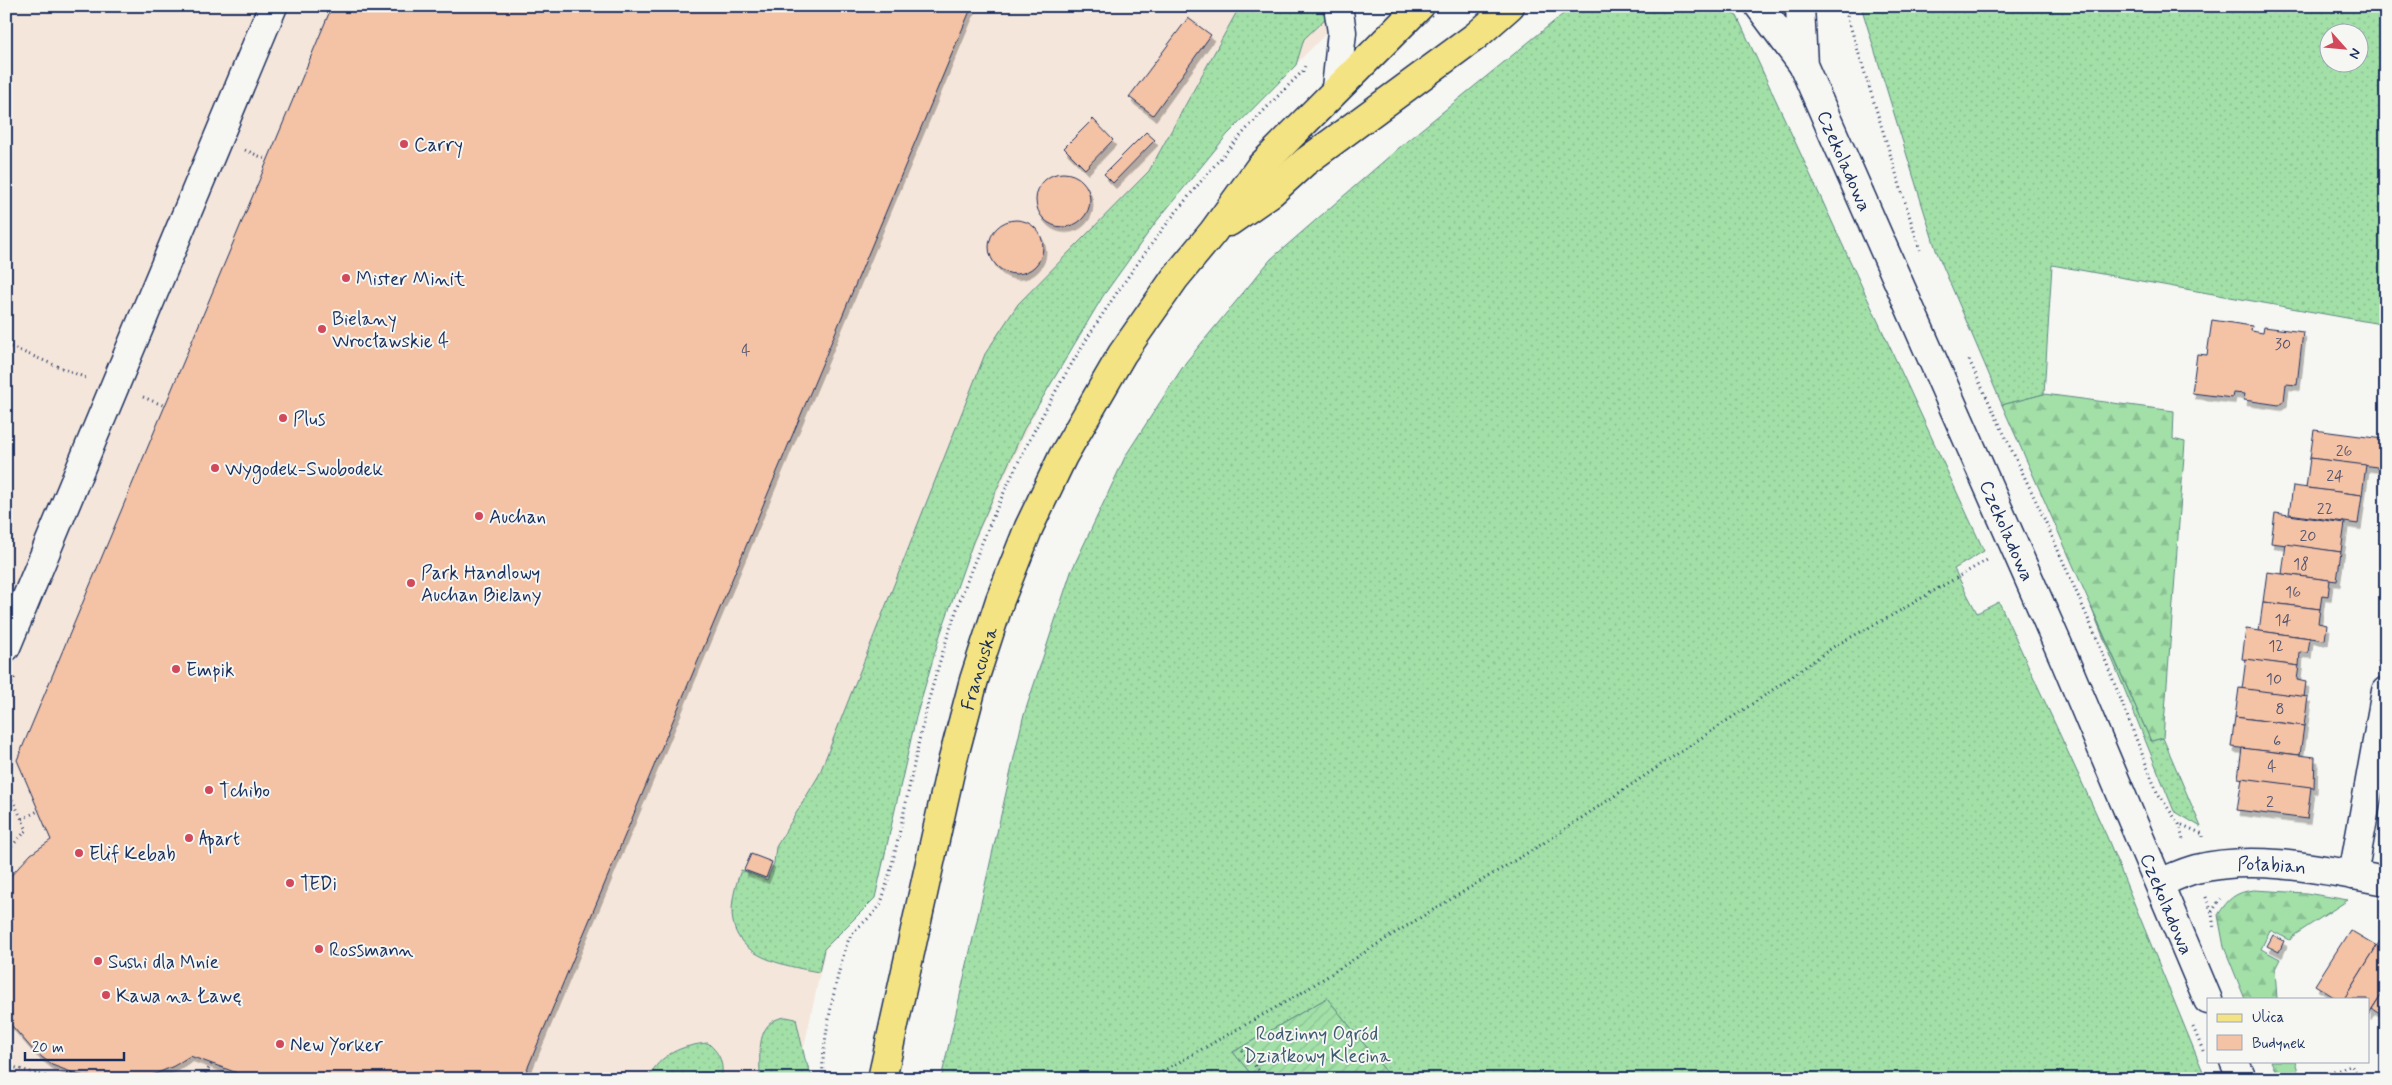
<svg xmlns="http://www.w3.org/2000/svg" width="2392" height="1085" viewBox="0 0 2392 1085" font-family="Mynerve,sans-serif">
	<defs>
		<pattern id="grass-dots" width="8" height="8" patternUnits="userSpaceOnUse" patternTransform="scale(1.25)"><rect width="8" height="8" fill="#a2e0a8"/><path d="M2 2h.1M6 6h.1" fill="none" stroke="#8bc093" stroke-width="1.8" stroke-linecap="round"/></pattern>
		<pattern id="forest-firs" width="22" height="20" patternUnits="userSpaceOnUse" patternTransform="scale(1.25)"><rect width="22" height="20" fill="#a2e0a8"/><path d="M5 1l3.5 6h-7zM16 11l3.5 6h-7z" fill="#8bc093"/></pattern>
		<pattern id="garden-furrows" width="10" height="10" patternUnits="userSpaceOnUse" patternTransform="scale(1.25)"><rect width="10" height="10" fill="#a2e0a8"/><path d="M-1 1l2-2M0 10L10 0M9 11l2-2" fill="none" stroke="#8bc093"/></pattern>
		<filter id="shadow"><feDropShadow dx="3" dy="5.5" stdDeviation="0" flood-color="#0004"/></filter>
	</defs>
	<rect width="100%" height="100%" fill="#f6f6f2"/>
	<filter id="ink" filterUnits="userSpaceOnUse"><feTurbulence type="fractalNoise" baseFrequency=".02" numOctaves="2"/><feDisplacementMap in="SourceGraphic" scale="10" xChannelSelector="R" yChannelSelector="G"/><feConvolveMatrix kernelMatrix="1 2 1 2 8 2 1 2 1" color-interpolation-filters="sRGB"/></filter>
	<g filter="url(#ink)">
		<path fill="#f5e6db" d="M 6,6 L 1353,6 L 1226,135 L 1146,230 L 1102,295 L 1034,414 L 976,538 L 922,674 L 875,896 L 825,950 L 797,1079 L 6,1079 Z"/>
		<g fill="url(#grass-dots)" stroke="#5e8883" fill-rule="evenodd">
			<path d="M 1240,6 L 1322,6 L 1328,16 L 1304,39 L 1296,65 L 1227,135 L 1156,222 L 1103,296 L 1024,429 L 973,542 L 940,635 L 916,717 L 875,898 L 824,949 L 819,972 C 754,961 713,945 741,870 L 767,880 L 774,863 L 776,847 L 819,775 L 985,354 L 1018,304 L 1149,171 Z"/>
			<path d="M 1573,6 L 1716,6 L 1737,16 L 1984,551 L 1954,569 L 1977,613 L 1999,602 L 2107,837 L 2206,1079 L 1392,1079 L 1327,998 L 1233,1052 L 1255,1079 L 941,1079 L 1023,718 L 1071,572 L 1126,455 L 1186,362 L 1271,259 L 1407,141 Z"/>
			<path d="M 1861,6 L 2386,6 L 2386,325 L 2052,265 L 2044,394 L 2002,405 L 1936,250 ZM 2360,32 L 2360,62 L 2330,62 L 2330,32 Z"/>
			<path d="M 2091,607 L 2151,741 L 2163,738 L 2201,827 L 2174,811 Z"/>
			<path d="M 786,1017 L 796,1019 L 805,1059 L 813,1079 L 760,1079 C 760,1054 755,1020 786,1017 Z"/>
			<path d="M 708,1043 C 721,1055 723,1062 722,1079 L 648,1079 C 659,1054 683,1045 708,1043 Z"/>
		</g>
		<g fill="url(#forest-firs)" stroke="#5e8883">
			<path d="M 2044,394 L 2174,411 L 2173,439 L 2185,442 L 2163,738 L 2151,741 L 2002,405 Z"/>
			<path d="M 2254,890 L 2306,893 L 2348,900 L 2293,936 L 2290,940 L 2270,930 L 2261,949 L 2280,959 L 2275,969 L 2277,999 L 2245,999 L 2224,947 L 2218,915 C 2228,899 2235,892 2254,890 Z"/>
			<path d="M 2271,1061 L 2295,1061 L 2299,1075 L 2291,1079 L 2279,1079 Z"/>
		</g>
		<path fill="url(#garden-furrows)" stroke="#5e8883" d="M 1327,998 L 1392,1079 L 1255,1079 L 1233,1052 Z"/>
		<g fill="#f4c2a5" stroke="#1b2f5e" filter="url(#shadow)">
			<path d="M 332,6 L 972,6 L 523,1079 L 241,1079 L 243,1075 L 190,1056 L 174,1066 L 153,1075 L 133,1079 L 98,1079 L 76,1074 L 52,1065 L 33,1050 L 6,1019 L 6,881 L 31,854 L 51,840 L 17,760 Z"/>
			<path d="M 1188,18 L 1211,35 L 1153,115 L 1129,97 Z"/>
			<path d="M 1093,119 L 1113,140 L 1085,169 L 1064,148 Z"/>
			<path d="M 1146,132 L 1155,140 L 1113,183 L 1104,174 Z"/>
			<circle cx="1063" cy="200" r="27"/>
			<circle cx="1016" cy="247" r="27"/>
			<path d="M 2212,320 L 2252,326 L 2251,331 L 2263,333 L 2264,327 L 2303,332 L 2297,385 L 2286,384 L 2284,401 L 2279,405 L 2244,400 L 2245,394 L 2233,393 L 2232,398 L 2192,393 L 2197,354 L 2207,355 Z"/>
			<path d="M 2314,430 L 2383,439 L 2382,451 L 2386,452 L 2382,452 L 2380,466 L 2384,468 L 2310,458 Z"/>
			<path d="M 2310,458 L 2366,465 L 2362,495 L 2306,488 Z"/>
			<path d="M 2293,486 L 2362,495 L 2358,524 L 2289,514 Z"/>
			<path d="M 2275,513 L 2345,523 L 2341,552 L 2271,543 Z"/>
			<path d="M 2286,544 L 2341,552 L 2337,581 L 2282,574 Z"/>
			<path d="M 2267,572 L 2330,580 L 2328,596 L 2322,595 L 2320,609 L 2263,602 Z"/>
			<path d="M 2263,602 L 2320,609 L 2318,623 L 2327,625 L 2325,640 L 2259,631 Z"/>
			<path d="M 2246,629 L 2310,638 L 2308,653 L 2300,652 L 2299,666 L 2242,659 Z"/>
			<path d="M 2246,659 L 2299,666 L 2297,680 L 2306,682 L 2304,697 L 2242,689 Z"/>
			<path d="M 2239,688 L 2308,697 L 2304,726 L 2235,717 Z"/>
			<path d="M 2235,717 L 2304,726 L 2300,755 L 2231,747 Z"/>
			<path d="M 2242,748 L 2315,757 L 2314,788 L 2238,778 Z"/>
			<path d="M 2242,778 L 2311,787 L 2307,819 L 2237,810 Z"/>
			<path d="M 751,854 L 772,862 L 766,878 L 744,870 Z"/>
			<path d="M 2350,930 L 2377,946 L 2344,999 L 2337,999 L 2315,985 Z"/>
			<path d="M 2273,935 L 2284,941 L 2279,952 L 2267,946 Z"/>
			<path d="M 2380,941 L 2386,944 L 2386,987 L 2368,1015 L 2368,999 L 2344,999 Z"/>
			<path d="M 2386,987 L 2386,1018 L 2372,1009 Z"/>
		</g>
		<g fill="none" stroke-linecap="round" stroke-linejoin="round">
			<g stroke="#1b2f5e" stroke-width="31">
				<g id="minor">
					<path id="s1" d="M 1759,6 L 1803,65 L 2065,661 L 2208,1000"/>
					<path d="M 1800,6 L 1803,65"/>
					<path d="M 1336,88 L 1342,32 L 1338,6"/>
					<path d="M 6,647 L 273,6"/>
					<path d="M 2353,875 L 2386,691"/>
					<path id="s2" d="M 2160,883 C 2172,878 2184,872 2196,869 C 2257,854 2325,870 2386,881"/>
					<path d="M 2234,1061 L 2242,1079"/>
				</g>
			</g>
			<g stroke="#1b2f5e" stroke-width="31">
				<g id="major">
					<path d="M 1229,222 L 1272,192 L 1305,162 L 1476,36 L 1510,6"/>
					<path id="s3" d="M 882,1079 L 952,763 L 974,680 L 1000,600 L 1029,527 L 1063,456 L 1122,354 L 1175,278 L 1213,232 L 1260,167 L 1420,6"/>
				</g>
			</g>
			<g stroke="#1b2f5e" stroke-width="3" stroke-dasharray="1 4" stroke-linecap="butt">
				<path d="M 1844,6 L 1920,250"/>
				<path d="M 245,150 L 268,160"/>
				<path d="M 6,345 L 86,378"/>
				<path d="M 1969,360 L 2043,516 L 2097,639 L 2157,792 L 2179,824 L 2183,840"/>
				<path d="M 143,397 L 165,406"/>
				<path d="M 2379,662 L 2386,625"/>
				<path d="M 6,697 L 15,676"/>
				<path d="M 6,786 L 27,830 L 6,852"/>
				<path d="M 22,819 L 40,810"/>
				<path d="M 2182,825 L 2203,834 L 2203,837"/>
				<path d="M 2206,897 L 2212,913 L 2214,929"/>
				<path d="M 2212,912 L 2222,896"/>
				<path d="M 2193,1027 L 2204,1053"/>
				<path d="M 1242,1050 L 1266,1079"/>
				<path d="M 6,1065 L 55,1079"/>
				<path d="M 6,1075 L 8,1079"/>
				<path d="M 182,1079 L 204,1076 L 212,1063"/>
				<path d="M 824,1079 C 817,1063 840,957 849,939 C 857,924 877,916 882,900 C 905,825 914,746 937,671 C 1004,443 1133,237 1303,71 L 1306,63"/>
				<path d="M 1149,1079 L 1298,995 L 1395,933 L 1547,841 L 1761,698 L 1836,645 L 1889,617 L 1987,560"/>
				<path d="M 2310,1079 L 2351,1065 L 2361,1079"/>
			</g>
			<use href="#minor" stroke="#f6f6f2" stroke-width="28"/>
			<use href="#major" stroke="#f4e382" stroke-width="28"/>
		</g>
	</g>
	<g fill="#d1495b" stroke="#f6f6f2" stroke-width="2">
		<circle cx="404" cy="144" r="5"/>
		<circle cx="346" cy="278" r="5"/>
		<circle cx="322" cy="329" r="5"/>
		<circle cx="283" cy="418" r="5"/>
		<circle cx="215" cy="468" r="5"/>
		<circle cx="479" cy="516" r="5"/>
		<circle cx="411" cy="583" r="5"/>
		<circle cx="176" cy="669" r="5"/>
		<circle cx="209" cy="790" r="5"/>
		<circle cx="189" cy="838" r="5"/>
		<circle cx="79" cy="853" r="5"/>
		<circle cx="290" cy="883" r="5"/>
		<circle cx="319" cy="949" r="5"/>
		<circle cx="98" cy="961" r="5"/>
		<circle cx="106" cy="995" r="5"/>
		<circle cx="280" cy="1044" r="5"/>
	</g>
	<g text-anchor="middle" stroke-width="4" stroke-linejoin="round" paint-order="stroke">
		<g font-size="16" fill="#515470">
			<text x="2283" y="349">30</text>
			<text x="746" y="355">4</text>
			<text x="2344" y="456">26</text>
			<text x="2335" y="481">24</text>
			<text x="2325" y="514">22</text>
			<text x="2308" y="541">20</text>
			<text x="2301" y="569">18</text>
			<text x="2293" y="597">16</text>
			<text x="2283" y="625">14</text>
			<text x="2276" y="651">12</text>
			<text x="2274" y="684">10</text>
			<text x="2280" y="714">8</text>
			<text x="2277" y="746">6</text>
			<text x="2272" y="771">4</text>
			<text x="2270" y="807">2</text>
		</g>
		<g font-size="19" fill="#1b2f5e" stroke="#f6f6f2" text-anchor="start">
			<text x="414" y="151">Carry</text>
			<text x="356" y="285">Mister Minit</text>
			<text x="332" y="325">Bielany<tspan x="332" dy="22">Wrocławskie 4</tspan></text>
			<text x="293" y="425">Plus</text>
			<text x="225" y="475">Wygodek-Swobodek</text>
			<text x="489" y="523">Auchan</text>
			<text x="421" y="579">Park Handlowy<tspan x="421" dy="22">Auchan Bielany</tspan></text>
			<text x="186" y="676">Empik</text>
			<text x="219" y="797">Tchibo</text>
			<text x="199" y="845">Apart</text>
			<text x="89" y="860">Elif Kebab</text>
			<text x="300" y="890">TEDi</text>
			<text x="329" y="956">Rossmann</text>
			<text x="108" y="968">Sushi dla Mnie</text>
			<text x="116" y="1002">Kawa na Ławę</text>
			<text x="290" y="1051">New Yorker</text>
		</g>
		<g font-size="19" fill="#1b2f5e" stroke="#f6f6f2">
			<text dy="7" stroke="none"><textPath href="#s1" startOffset="178">Czekoladowa</textPath></text>
			<text dy="7" stroke="none"><textPath href="#s1" startOffset="582">Czekoladowa</textPath></text>
			<text dy="7" stroke="none"><textPath href="#s3" startOffset="422">Francuska</textPath></text>
			<text dy="7" stroke="none"><textPath href="#s2" startOffset="115">Połabian</textPath></text>
			<text dy="7" stroke="none"><textPath href="#s1" startOffset="988">Czekoladowa</textPath></text>
		</g>
		<g font-size="19" fill="#3d5b70" stroke="#f6f6f2">
			<text x="1317" y="1040">Rodzinny Ogród<tspan x="1317" dy="22">Działkowy Klecina</tspan></text>
		</g>
	</g>
	<rect width="2392" height="1085" fill="none" stroke="#f6f6f2" stroke-width="25"/>
	<rect x="12" y="12" width="2367" height="1060" fill="none" stroke="#1b2f5e" stroke-width="2" filter="url(#ink)"/>
	<rect x="2207" y="998" width="162" height="65" fill="#f6f6f2" stroke="#9ea6b7"/>
	<rect x="2217" y="1014" width="25" height="8" fill="#f4e382" stroke="#9ea6b7"/>
	<text x="2252" y="1022" font-size="15" fill="#1b2f5e">Ulica</text>
	<rect x="2217" y="1035" width="25" height="15" fill="#f4c2a5" stroke="#9ea6b7"/>
	<text x="2252" y="1048" font-size="15" fill="#1b2f5e">Budynek</text>
	<g transform="translate(2344 48) rotate(117)"><circle r="24" fill="#f6f6f2" stroke="#9ea6b7"/>
	<path d="M0-4L9 19L0 12L-9 19Z" fill="#d1495b"/>
	<text y="-8" font-size="14" font-weight="bold" text-anchor="middle" fill="#1b2f5e">N</text>
	</g>
	<path d="M25 1052v8h99v-8" fill="none" stroke="#1b2f5e" stroke-width="2.5"/>
	<text x="32" y="1052" font-size="15" fill="#1b2f5e" stroke="#f6f6f2" stroke-width="4" paint-order="stroke">20 m</text>
</svg>
